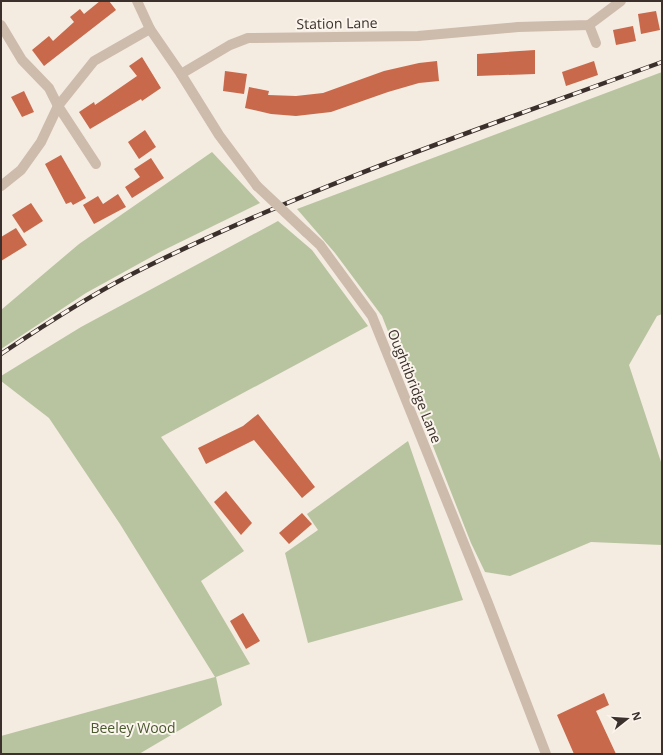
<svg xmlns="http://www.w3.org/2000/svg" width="663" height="755" viewBox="0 0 663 755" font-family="'Open Sans',sans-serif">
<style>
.green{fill:#b8c4a0}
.building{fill:#c8694b}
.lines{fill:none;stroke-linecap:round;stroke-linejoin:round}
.minor{stroke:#cdbbac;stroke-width:10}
.rail-casing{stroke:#3b302b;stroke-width:4.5}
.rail{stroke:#fbf5ee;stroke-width:3;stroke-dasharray:9;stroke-linecap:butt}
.minor-bridge{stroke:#cdbbac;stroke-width:10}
.labels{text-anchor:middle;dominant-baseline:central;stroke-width:4;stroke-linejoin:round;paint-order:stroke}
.street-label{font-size:14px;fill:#3b302b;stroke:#fbf5ee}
.park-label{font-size:14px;fill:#4a5a2e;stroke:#fbf5ee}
</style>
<rect width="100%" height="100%" fill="#f4ebe1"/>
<!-- green -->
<g class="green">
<polygon points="662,72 662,314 657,316 629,365 662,465 662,545 591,542 510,576 485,572 471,543 382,316 335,253 297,209"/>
<polygon points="212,152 260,203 162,251 86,293 1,349 1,310 79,244"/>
<polygon points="278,221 312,250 368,326 161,437 244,551 201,581 250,664 216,677 222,705 139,754 1,754 1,736 215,677 120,524 49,418 1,381 1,376 81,327"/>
<polygon points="408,441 463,600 308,643 285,553 318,530 307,514"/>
</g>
<!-- building -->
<g class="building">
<polygon points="100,1 109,1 116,10 44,66 32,50 49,36 53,41 74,22 70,17 80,9 84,14"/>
<polygon points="656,11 660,30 641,34 638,14"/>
<polygon points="633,26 636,41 616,45 613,30"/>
<polygon points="535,50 535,74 477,76 477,54"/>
<polygon points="142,57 161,88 142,101 141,99 90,129 79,112 94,102 95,105 137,76 129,66"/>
<polygon points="437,61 439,81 419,83 388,92 331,112 296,116 271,114 245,108 249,87 269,91 268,95 296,96 323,93 384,71 419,63"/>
<polygon points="594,61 598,75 566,86 562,72"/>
<polygon points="225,71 247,74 244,94 223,91"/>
<polygon points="24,91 34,112 22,117 11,97"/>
<polygon points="145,130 156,147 139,159 128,142"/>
<polygon points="61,155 86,198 73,205 71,202 66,204 45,164"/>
<polygon points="151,158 164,178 132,198 125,187 140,177 134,169"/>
<polygon points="118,194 126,207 94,224 83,205 98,196 103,204"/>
<polygon points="31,203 43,221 24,233 12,215"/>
<polygon points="16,228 27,245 1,261 1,237"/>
<polygon points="258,414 315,487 302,498 254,440 206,464 198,448 243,426"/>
<polygon points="226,491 252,523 241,535 214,502"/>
<polygon points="302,513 312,524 289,544 279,533"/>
<polygon points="243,613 260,641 246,649 230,621"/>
<polygon points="604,693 609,705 596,711 616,754 574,754 557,715"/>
</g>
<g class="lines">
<!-- minor -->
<g class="minor">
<polyline points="137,1 150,29 181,74 219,135 257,186"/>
<polyline points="1,25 22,60 49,88 58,106 96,164"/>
<polyline points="589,25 596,43"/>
<polyline points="181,74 230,45 248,38 418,36 518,27 589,25 621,1"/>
<polyline points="1,186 21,170 41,142 58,106 94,61 150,29"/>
<polyline points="306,232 320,245 372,316 488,603 546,754"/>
</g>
<defs>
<path id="rail" d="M1 354C47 323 95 292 144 268 311 185 488 126 662 62"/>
</defs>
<!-- rail casing -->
<use href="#rail" class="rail-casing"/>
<!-- rail -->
<use href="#rail" class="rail"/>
<!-- minor-bridge -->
<polyline class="minor-bridge" points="257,186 306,232"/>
</g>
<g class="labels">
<!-- street labels -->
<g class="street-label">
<text transform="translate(337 23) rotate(-1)">Station Lane</text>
<text transform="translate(415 386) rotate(68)">Oughtibridge Lane</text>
</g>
<!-- park labels -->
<g class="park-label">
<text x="133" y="727">Beeley Wood</text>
</g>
</g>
<!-- border -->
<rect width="663" height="755" fill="none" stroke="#3b302b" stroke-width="4"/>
<!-- north arrow -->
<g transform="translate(627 719) rotate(73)" stroke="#fbf5ee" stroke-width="3" paint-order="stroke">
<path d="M0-3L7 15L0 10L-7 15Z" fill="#3b302b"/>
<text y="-6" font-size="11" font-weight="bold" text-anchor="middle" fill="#3b302b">N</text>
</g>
</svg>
